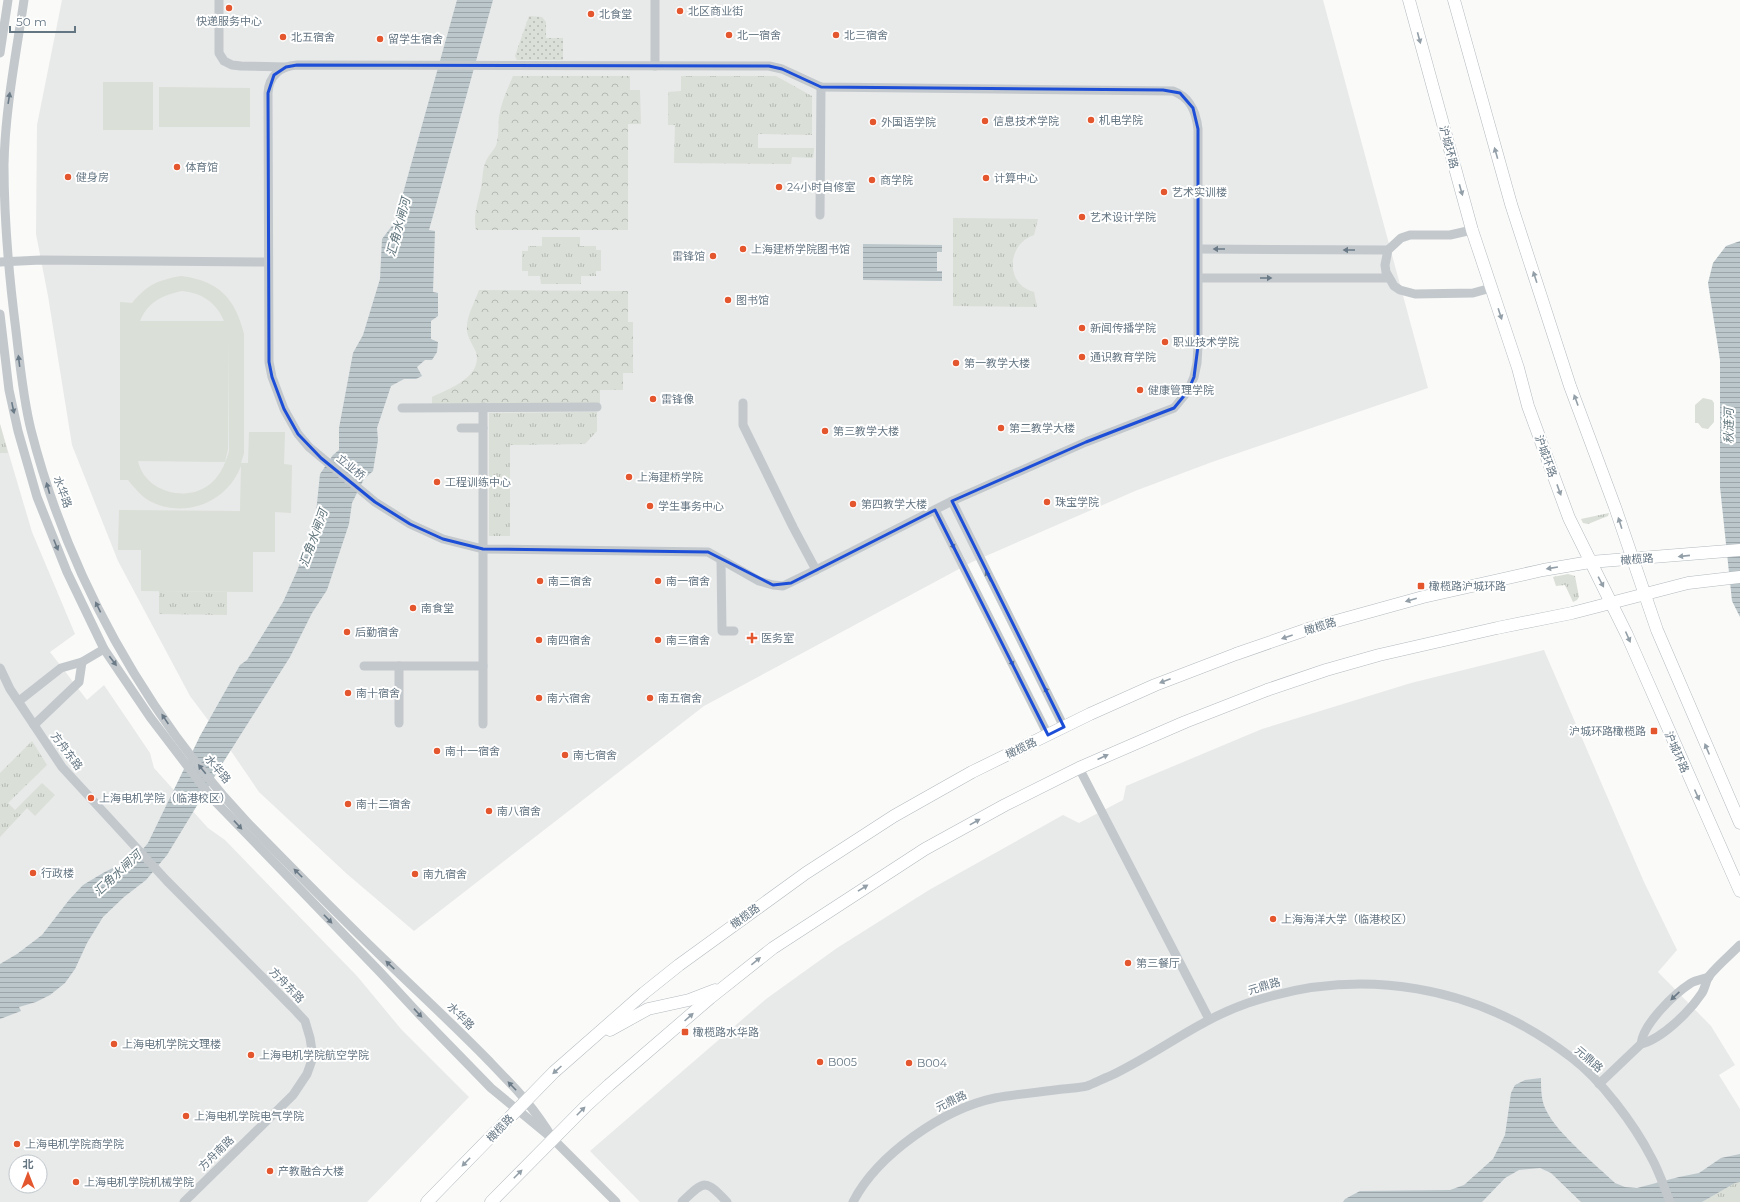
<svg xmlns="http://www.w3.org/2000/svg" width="1740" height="1202" viewBox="0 0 1740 1202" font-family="Montserrat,'Noto Sans SC',sans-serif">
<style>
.built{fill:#e8e9e9;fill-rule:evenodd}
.grass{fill:url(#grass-tufts)}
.forest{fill:url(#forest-crowns)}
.garden{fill:url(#garden-dots)}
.pitch{fill:#dadfd7;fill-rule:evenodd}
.water{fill:url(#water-rules)}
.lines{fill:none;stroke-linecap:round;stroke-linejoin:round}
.secondary-casing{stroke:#b3babf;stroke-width:13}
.street{stroke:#c3c8cc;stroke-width:9}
.secondary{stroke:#fff;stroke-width:12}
.oneway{fill:#939fa8}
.oneway2{fill:#6a7a87}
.marked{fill:none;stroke:#1d4ed8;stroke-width:3;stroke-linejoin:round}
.poi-dot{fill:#e4572e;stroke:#fff;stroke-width:1.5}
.labels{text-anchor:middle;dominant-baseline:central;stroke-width:4;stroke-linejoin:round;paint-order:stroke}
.poi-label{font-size:11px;fill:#657683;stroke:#fff;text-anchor:start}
.street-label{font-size:11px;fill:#657683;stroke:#fff}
.water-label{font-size:12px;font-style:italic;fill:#60757c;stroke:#fff}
</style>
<defs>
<pattern id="grass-tufts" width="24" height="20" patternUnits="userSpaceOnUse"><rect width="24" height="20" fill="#dadfd7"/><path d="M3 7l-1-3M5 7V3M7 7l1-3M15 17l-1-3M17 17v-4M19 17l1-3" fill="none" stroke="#b4b9b4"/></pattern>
<pattern id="forest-crowns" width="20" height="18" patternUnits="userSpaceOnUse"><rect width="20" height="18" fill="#dadfd7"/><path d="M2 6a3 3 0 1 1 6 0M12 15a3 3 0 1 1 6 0" fill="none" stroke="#b4b9b4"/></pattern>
<pattern id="garden-dots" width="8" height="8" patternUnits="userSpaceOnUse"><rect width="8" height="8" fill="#dadfd7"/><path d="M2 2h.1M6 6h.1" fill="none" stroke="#b4b9b4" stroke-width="1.8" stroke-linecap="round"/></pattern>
<pattern id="water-rules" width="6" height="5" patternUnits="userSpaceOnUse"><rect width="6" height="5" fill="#bbc7cb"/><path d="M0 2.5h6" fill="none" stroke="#9ca6aa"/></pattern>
</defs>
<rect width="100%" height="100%" fill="#fafaf8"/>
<!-- built -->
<g class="built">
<polygon points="62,0 1323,0 1428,388 1212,462 1135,491 972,562 704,706 414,931 347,874 259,792 229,748 190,696 118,561 72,445 48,296 36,234 37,125"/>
<path d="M0 424 32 532 75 634 50 652 87 700 104 685 150 753 154 768 208 828 225 840 357 976 401 1029 469 1097 367 1202H0ZM16 1162H40V1186H16Z"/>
<polygon points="1544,650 1644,882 1677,950 1658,972 1711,1026 1735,1065 1719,1075 1740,1109 1740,1202 640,1202 590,1151 766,999 837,948 929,890 1063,815 1079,823 1123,800 1126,786 1262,729 1411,683"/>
</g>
<!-- grass -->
<g class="grass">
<polygon points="681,76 776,76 812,96 812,135 758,134 758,148 814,148 813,158 792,157 791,164 674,163 675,125 668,125 668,92 681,91"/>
<path d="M953 218 1038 219 1034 235C1007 244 1004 284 1034 292L1037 307 953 306Z"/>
<polygon points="542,237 580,237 580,246 596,246 596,250 601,250 601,271 596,271 596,276 581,276 581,284 541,284 540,276 528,276 528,271 522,271 522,251 528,251 528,246 542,246"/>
<polygon points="597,412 597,431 585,444 510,445 510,536 489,536 489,413"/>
<polygon points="0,424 8,453 0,453"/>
<polygon points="1609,513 1608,516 1588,524 1583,523 1581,519"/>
<polygon points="1568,574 1575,576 1579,597 1577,600 1573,602 1565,585 1556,586 1553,577"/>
<polygon points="159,591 227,592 227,615 159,614"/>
<polygon points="32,741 47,765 8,803 15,810 42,783 55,795 35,816 27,808 0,837 0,773"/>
<polygon points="1740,1182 1740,1202 1702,1202 1735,1183"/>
</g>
<!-- forest -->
<g class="forest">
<path d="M513 76H630V90H640L641 124H628V230H476C473 215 478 202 481 188 483 179 482 169 486 161 489 154 496 149 497 142 499 134 498 126 499 117 501 103 507 90 513 76Z"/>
<path d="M479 290 628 291V322H633V373H623V390H600V404H432V397C449 389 483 377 476 352 473 345 467 337 467 329 466 317 475 302 479 290Z"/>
</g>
<!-- garden -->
<polygon class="garden" points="529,16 542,17 546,22 546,38 563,38 563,60 517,60 515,56"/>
<!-- pitch -->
<g class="pitch">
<rect x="103" y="82" width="50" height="48"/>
<polygon points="159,87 250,88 250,127 159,127"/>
<path d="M181 276C219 281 235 298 244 334V453L241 463H248L249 432H285L284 464 292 465 291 513 275 512V552H253V592L141 591V550H118L119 510 240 511 241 466C227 503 183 520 148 500 140 495 134 487 128 480H120V302L132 303C147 285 158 280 181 276ZM182 291C202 293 216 302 224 321H140C148 302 162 295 182 291ZM229 336V451C225 465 219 479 206 487 182 502 144 490 138 461L225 462 228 449Z"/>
<polygon points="1703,398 1712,400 1714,403 1714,422 1708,429 1702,428 1698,423 1695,423 1695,405"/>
</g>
<!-- water -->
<g class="water">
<polygon points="457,0 493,0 429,230 435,231 433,292 438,293 438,316 431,321 431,339 438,342 437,352 432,360 425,360 417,367 422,376 416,379 404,379 391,386 377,428 378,440 373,471 364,479 352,503 349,524 327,590 312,613 290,657 224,761 167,855 146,880 124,897 103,917 87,943 75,969 65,983 50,995 36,1002 19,1007 21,1011 0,1019 0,964 17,954 42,935 69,900 83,885 103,873 138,855 148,843 200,736 240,665 247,660 283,602 297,571 315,523 320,474 333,455 339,450 339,428 353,353 363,335 380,279 382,239 395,222"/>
<polygon points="1740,241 1740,617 1732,601 1720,487 1720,360 1708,283 1713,263 1726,246"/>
<polygon points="863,244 942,245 942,252 937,252 937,271 942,271 942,281 863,280"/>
<path d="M1541 1078C1541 1089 1541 1102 1547 1112 1559 1135 1595 1164 1615 1183L1625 1187 1637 1188 1679 1177 1699 1173 1721 1158 1740 1154V1182L1735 1183 1702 1202H1581L1551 1173 1540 1168 1519 1170 1505 1178 1482 1202H1343L1345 1199 1360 1191 1450 1190 1464 1185 1493 1159 1505 1135 1511 1093 1515 1085 1525 1080Z"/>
</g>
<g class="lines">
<defs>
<g id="secondary">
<polyline points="1409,0 1472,230 1518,368 1528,406 1569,518 1627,635 1740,891"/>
<polyline points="1454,0 1511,204 1570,386 1615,507 1657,630 1740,823"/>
<polyline points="610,1030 648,1009 689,1000 715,990"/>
<polyline points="427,1202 554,1072 644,993 679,965 806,873 894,816 972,772 1090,714 1155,685 1236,654 1311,628 1423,597 1543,570 1590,562 1740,550"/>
<polyline points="491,1202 587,1105 609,1085 710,998 773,948 925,849 1005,805 1079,768 1185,722 1267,690 1326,670 1379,655 1497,628 1572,613 1688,583 1740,577"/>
</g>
</defs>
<!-- secondary casing -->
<use href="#secondary" class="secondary-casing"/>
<!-- street -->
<g class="street">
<path d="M24 0C16 55 5 110 4 165 4 221 9 276 16 331 20 365 23 398 31 430 68 575 145 714 248 823 293 869 338 915 385 960 420 994 456 1027 490 1062 502 1075 515 1087 526 1101 536 1113 545 1126 553 1139"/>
<polyline points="219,0 219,53 224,61 232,65 241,66 286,67"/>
<polyline points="655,0 655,66"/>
<polyline points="0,53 8,0"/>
<path d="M297 65 769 66 782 69 821 87 1173 91C1190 97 1196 111 1198 129V346L1197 363 1194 377 1188 391 1174 408 1086 442 952 501 816 570 783 586 773 585 759 581 708 552 483 549 443 539 410 524 375 502 309 447 298 434 284 409 272 377 269 362 268 93C269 76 280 66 297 65Z"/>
<polyline points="820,215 821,87"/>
<polyline points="1472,230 1450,235 1410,235 1401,238 1388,250 1385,265 1386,272 1394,286 1400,290 1415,294 1473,293 1491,288"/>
<polyline points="1199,249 1388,250"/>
<polyline points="0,262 41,260 268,262"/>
<polyline points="1199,278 1388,278"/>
<polyline points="0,314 9,390 18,431 37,497 67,572 104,649 150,717 211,797 379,971 418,1013 491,1088 553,1139 616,1202"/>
<polyline points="743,403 743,425 793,527 816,570"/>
<polyline points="483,407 483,724"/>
<polyline points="402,408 597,407"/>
<polyline points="461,428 483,428"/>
<polyline points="952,501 1064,727"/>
<polyline points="935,510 1048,735"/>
<polyline points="721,560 722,631 734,631"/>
<polyline points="364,666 483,666"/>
<polyline points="0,668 10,689 62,767 167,881 292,1007 305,1021 310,1038 313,1057 307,1074 293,1095 184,1202"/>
<polyline points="19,701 61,668 82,662 104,649"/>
<polyline points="399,723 399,666"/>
<polyline points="34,725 79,682 82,662"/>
<polyline points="1079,768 1209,1019"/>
<path d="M1641 1044C1643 1024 1674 994 1691 983 1696 980 1703 979 1709 977"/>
<path d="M1599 1084 1641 1044C1662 1039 1690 1011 1702 993 1705 988 1706 981 1709 976 1718 965 1730 955 1740 945"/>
<path d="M682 1202C705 1180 705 1179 727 1202"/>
<path d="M853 1202C877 1155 943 1109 995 1098 1017 1094 1041 1092 1063 1089 1071 1088 1080 1088 1087 1086 1095 1083 1102 1079 1110 1076 1157 1054 1198 1020 1248 1003 1361 965 1478 985 1572 1058 1601 1080 1634 1124 1651 1157 1659 1171 1664 1187 1670 1202"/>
</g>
<!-- secondary -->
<use href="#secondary" class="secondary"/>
</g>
<!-- one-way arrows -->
<defs><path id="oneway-solid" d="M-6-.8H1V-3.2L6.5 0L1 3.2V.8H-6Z"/></defs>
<g class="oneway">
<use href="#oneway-solid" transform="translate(1419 38) rotate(75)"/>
<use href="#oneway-solid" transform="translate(1496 153) rotate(-106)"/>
<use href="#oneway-solid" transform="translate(1461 190) rotate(74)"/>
<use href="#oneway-solid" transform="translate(1535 277) rotate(-108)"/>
<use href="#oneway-solid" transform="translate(1500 314) rotate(72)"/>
<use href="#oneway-solid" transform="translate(1576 400) rotate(-110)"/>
<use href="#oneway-solid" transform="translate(1559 490) rotate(70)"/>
<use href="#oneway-solid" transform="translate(1620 523) rotate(-108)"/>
<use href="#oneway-solid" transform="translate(1684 556) rotate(174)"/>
<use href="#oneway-solid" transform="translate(1552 568) rotate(171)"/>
<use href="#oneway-solid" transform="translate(1601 582) rotate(62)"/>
<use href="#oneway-solid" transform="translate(1411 600) rotate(164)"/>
<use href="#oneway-solid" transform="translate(1287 637) rotate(161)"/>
<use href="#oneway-solid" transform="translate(1628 637) rotate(66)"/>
<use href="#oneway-solid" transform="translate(1165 681) rotate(159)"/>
<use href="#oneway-solid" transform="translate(1707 749) rotate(-113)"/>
<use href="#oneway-solid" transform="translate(1103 757) rotate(-24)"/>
<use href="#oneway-solid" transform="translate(1697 795) rotate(66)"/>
<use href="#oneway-solid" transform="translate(975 822) rotate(-29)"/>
<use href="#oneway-solid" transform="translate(863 888) rotate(-32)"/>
<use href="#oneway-solid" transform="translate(756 961) rotate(-39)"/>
<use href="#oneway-solid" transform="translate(689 1017) rotate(-42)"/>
<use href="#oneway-solid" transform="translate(557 1070) rotate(138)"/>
<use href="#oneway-solid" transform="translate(581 1111) rotate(-45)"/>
<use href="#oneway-solid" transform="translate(466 1162) rotate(134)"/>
<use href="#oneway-solid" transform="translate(518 1174) rotate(-45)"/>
</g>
<g class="oneway2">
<use href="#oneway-solid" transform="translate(9 98) rotate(-81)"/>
<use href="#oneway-solid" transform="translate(1219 249) rotate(-180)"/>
<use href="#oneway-solid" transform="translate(1349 250) rotate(-180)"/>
<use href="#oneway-solid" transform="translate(1266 278)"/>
<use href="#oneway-solid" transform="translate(19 361) rotate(-97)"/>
<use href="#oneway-solid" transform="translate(13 408) rotate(78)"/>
<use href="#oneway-solid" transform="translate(48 488) rotate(-106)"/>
<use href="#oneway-solid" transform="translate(952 544) rotate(63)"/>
<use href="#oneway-solid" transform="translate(56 545) rotate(68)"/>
<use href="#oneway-solid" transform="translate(988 576) rotate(-117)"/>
<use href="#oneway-solid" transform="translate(98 607) rotate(-116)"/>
<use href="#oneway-solid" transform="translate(113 661) rotate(53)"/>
<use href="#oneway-solid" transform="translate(1011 661) rotate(63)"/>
<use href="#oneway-solid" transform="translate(1047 692) rotate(-117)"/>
<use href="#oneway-solid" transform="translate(165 719) rotate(-124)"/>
<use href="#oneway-solid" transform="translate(202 769) rotate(-129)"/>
<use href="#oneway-solid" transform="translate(238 825) rotate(47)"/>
<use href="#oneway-solid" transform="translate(298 873) rotate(-135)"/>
<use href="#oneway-solid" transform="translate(328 919) rotate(46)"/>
<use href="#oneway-solid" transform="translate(390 965) rotate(-137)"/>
<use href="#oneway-solid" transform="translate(1675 996) rotate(137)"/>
<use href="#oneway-solid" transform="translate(418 1013) rotate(47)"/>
<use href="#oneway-solid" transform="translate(512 1086) rotate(-134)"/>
</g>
<!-- marked area -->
<path class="marked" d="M297 65 769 66 782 69 821 87 1163 90 1180 93 1193 108 1198 129V346L1194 377 1188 391 1174 408 1086 442 952 501 1064 727 1048 735 935 510 791 583 773 585 708 552 483 549 443 539 410 524 375 502 321 458 298 434 284 409 272 377 269 362 268 93 274 75 286 67Z"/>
<!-- markers -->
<g class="poi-dot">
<circle cx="229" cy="8" r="4"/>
<circle cx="680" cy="11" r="4"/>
<circle cx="591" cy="14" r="4"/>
<circle cx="729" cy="35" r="4"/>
<circle cx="836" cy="35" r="4"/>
<circle cx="283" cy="37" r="4"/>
<circle cx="380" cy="39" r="4"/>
<circle cx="1091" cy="120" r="4"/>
<circle cx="985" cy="121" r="4"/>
<circle cx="873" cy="122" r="4"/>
<circle cx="177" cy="167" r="4"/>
<circle cx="68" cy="177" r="4"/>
<circle cx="986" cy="178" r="4"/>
<circle cx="872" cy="180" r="4"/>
<circle cx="779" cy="187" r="4"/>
<circle cx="1164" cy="192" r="4"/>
<circle cx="1082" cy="217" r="4"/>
<circle cx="743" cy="249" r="4"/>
<circle cx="713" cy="256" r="4"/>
<circle cx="728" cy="300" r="4"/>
<circle cx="1082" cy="328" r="4"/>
<circle cx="1165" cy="342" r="4"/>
<circle cx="1082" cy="357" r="4"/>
<circle cx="956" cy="363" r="4"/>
<circle cx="1140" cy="390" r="4"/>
<circle cx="653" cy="399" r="4"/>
<circle cx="1001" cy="428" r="4"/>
<circle cx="825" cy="431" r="4"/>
<circle cx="629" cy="477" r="4"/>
<circle cx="437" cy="482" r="4"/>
<circle cx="1047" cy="502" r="4"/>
<circle cx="853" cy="504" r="4"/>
<circle cx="650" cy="506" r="4"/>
<circle cx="540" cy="581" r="4"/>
<circle cx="658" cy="581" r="4"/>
<rect x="1417" y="582" width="8" height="8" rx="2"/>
<circle cx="413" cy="608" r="4"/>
<circle cx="347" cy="632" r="4"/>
<path d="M750 632h4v4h4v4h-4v4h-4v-4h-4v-4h4z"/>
<circle cx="539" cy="640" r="4"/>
<circle cx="658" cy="640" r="4"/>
<circle cx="348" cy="693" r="4"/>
<circle cx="539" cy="698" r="4"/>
<circle cx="650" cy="698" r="4"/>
<rect x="1650" y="727" width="8" height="8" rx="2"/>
<circle cx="437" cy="751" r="4"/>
<circle cx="565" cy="755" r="4"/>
<circle cx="91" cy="798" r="4"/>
<circle cx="348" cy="804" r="4"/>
<circle cx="489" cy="811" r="4"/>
<circle cx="33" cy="873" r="4"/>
<circle cx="415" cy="874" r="4"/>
<circle cx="1273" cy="919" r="4"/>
<circle cx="1128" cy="963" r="4"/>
<rect x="681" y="1028" width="8" height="8" rx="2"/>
<circle cx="114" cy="1044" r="4"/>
<circle cx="251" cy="1055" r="4"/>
<circle cx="820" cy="1062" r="4"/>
<circle cx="909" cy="1063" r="4"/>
<circle cx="186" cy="1116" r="4"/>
<circle cx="17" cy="1144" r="4"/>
<circle cx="270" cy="1171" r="4"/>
<circle cx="76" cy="1182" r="4"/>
</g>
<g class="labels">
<!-- poi labels -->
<g class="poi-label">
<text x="688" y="11">北区商业街</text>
<text x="599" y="14">北食堂</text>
<text x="229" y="21" text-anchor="middle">快递服务中心</text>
<text x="737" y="35">北一宿舍</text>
<text x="844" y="35">北三宿舍</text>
<text x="291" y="37">北五宿舍</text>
<text x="388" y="39">留学生宿舍</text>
<text x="1099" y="120">机电学院</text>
<text x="993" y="121">信息技术学院</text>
<text x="881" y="122">外国语学院</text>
<text x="185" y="167">体育馆</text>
<text x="76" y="177">健身房</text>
<text x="994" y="178">计算中心</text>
<text x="880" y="180">商学院</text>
<text x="787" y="187">24小时自修室</text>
<text x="1172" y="192">艺术实训楼</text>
<text x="1090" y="217">艺术设计学院</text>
<text x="751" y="249">上海建桥学院图书馆</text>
<text x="705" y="256" text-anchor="end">雷锋馆</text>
<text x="736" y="300">图书馆</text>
<text x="1090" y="328">新闻传播学院</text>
<text x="1173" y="342">职业技术学院</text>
<text x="1090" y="357">通识教育学院</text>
<text x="964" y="363">第一教学大楼</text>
<text x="1148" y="390">健康管理学院</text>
<text x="661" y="399">雷锋像</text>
<text x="1009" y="428">第二教学大楼</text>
<text x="833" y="431">第三教学大楼</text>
<text x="637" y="477">上海建桥学院</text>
<text x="445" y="482">工程训练中心</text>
<text x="1055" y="502">珠宝学院</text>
<text x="861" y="504">第四教学大楼</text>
<text x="658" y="506">学生事务中心</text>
<text x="548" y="581">南二宿舍</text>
<text x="666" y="581">南一宿舍</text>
<text x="1429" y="586">橄榄路沪城环路</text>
<text x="421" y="608">南食堂</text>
<text x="355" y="632">后勤宿舍</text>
<text x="761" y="638">医务室</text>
<text x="547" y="640">南四宿舍</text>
<text x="666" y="640">南三宿舍</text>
<text x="356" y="693">南十宿舍</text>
<text x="547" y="698">南六宿舍</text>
<text x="658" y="698">南五宿舍</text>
<text x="1646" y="731" text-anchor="end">沪城环路橄榄路</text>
<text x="445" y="751">南十一宿舍</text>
<text x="573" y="755">南七宿舍</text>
<text x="99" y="798">上海电机学院（临港校区）</text>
<text x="356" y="804">南十二宿舍</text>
<text x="497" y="811">南八宿舍</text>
<text x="41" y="873">行政楼</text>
<text x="423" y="874">南九宿舍</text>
<text x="1281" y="919">上海海洋大学（临港校区）</text>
<text x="1136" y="963">第三餐厅</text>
<text x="693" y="1032">橄榄路水华路</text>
<text x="122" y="1044">上海电机学院文理楼</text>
<text x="259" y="1055">上海电机学院航空学院</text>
<text x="828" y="1062">B005</text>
<text x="917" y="1063">B004</text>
<text x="194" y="1116">上海电机学院电气学院</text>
<text x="25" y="1144">上海电机学院商学院</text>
<text x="278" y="1171">产教融合大楼</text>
<text x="84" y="1182">上海电机学院机械学院</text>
</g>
<!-- street labels -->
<g class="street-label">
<text transform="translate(1449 147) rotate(75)">沪城环路</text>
<text transform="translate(1546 456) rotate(70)">沪城环路</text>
<text transform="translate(351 467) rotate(39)">立业桥</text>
<text transform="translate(63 492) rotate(70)">水华路</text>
<text transform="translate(1637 559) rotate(-4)">橄榄路</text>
<text transform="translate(1320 626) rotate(-17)">橄榄路</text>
<text transform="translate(1021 748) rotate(-26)">橄榄路</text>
<text transform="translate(67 751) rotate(53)">方舟东路</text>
<text transform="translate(1677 752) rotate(66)">沪城环路</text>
<text transform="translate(218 769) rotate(50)">水华路</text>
<text transform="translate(745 916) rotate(-36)">橄榄路</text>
<text transform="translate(287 985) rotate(46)">方舟东路</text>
<text transform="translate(1264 986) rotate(-16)">元鼎路</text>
<text transform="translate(461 1016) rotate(45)">水华路</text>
<text transform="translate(1589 1059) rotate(41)">元鼎路</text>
<text transform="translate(951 1101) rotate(-26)">元鼎路</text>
<text transform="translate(500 1128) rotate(-46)">橄榄路</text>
<text transform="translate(216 1153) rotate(-44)">方舟南路</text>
</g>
<!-- water labels -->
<g class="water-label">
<text transform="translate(398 227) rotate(-75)">汇角水闸河</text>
<text transform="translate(1728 426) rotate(-90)">秋涟河</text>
<text transform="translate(313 538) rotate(-70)">汇角水闸河</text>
<text transform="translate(117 873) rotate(-43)">汇角水闸河</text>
</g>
</g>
<!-- north arrow -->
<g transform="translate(28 1174)"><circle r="19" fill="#ffffff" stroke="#c1c8cd"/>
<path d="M0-3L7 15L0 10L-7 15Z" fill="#e4572e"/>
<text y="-6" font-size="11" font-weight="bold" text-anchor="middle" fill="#657683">北</text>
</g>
<!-- scale -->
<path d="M10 26v6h65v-6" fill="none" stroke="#657683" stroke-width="2"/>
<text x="16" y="26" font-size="12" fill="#657683" stroke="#ffffff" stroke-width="3" paint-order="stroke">50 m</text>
</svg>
